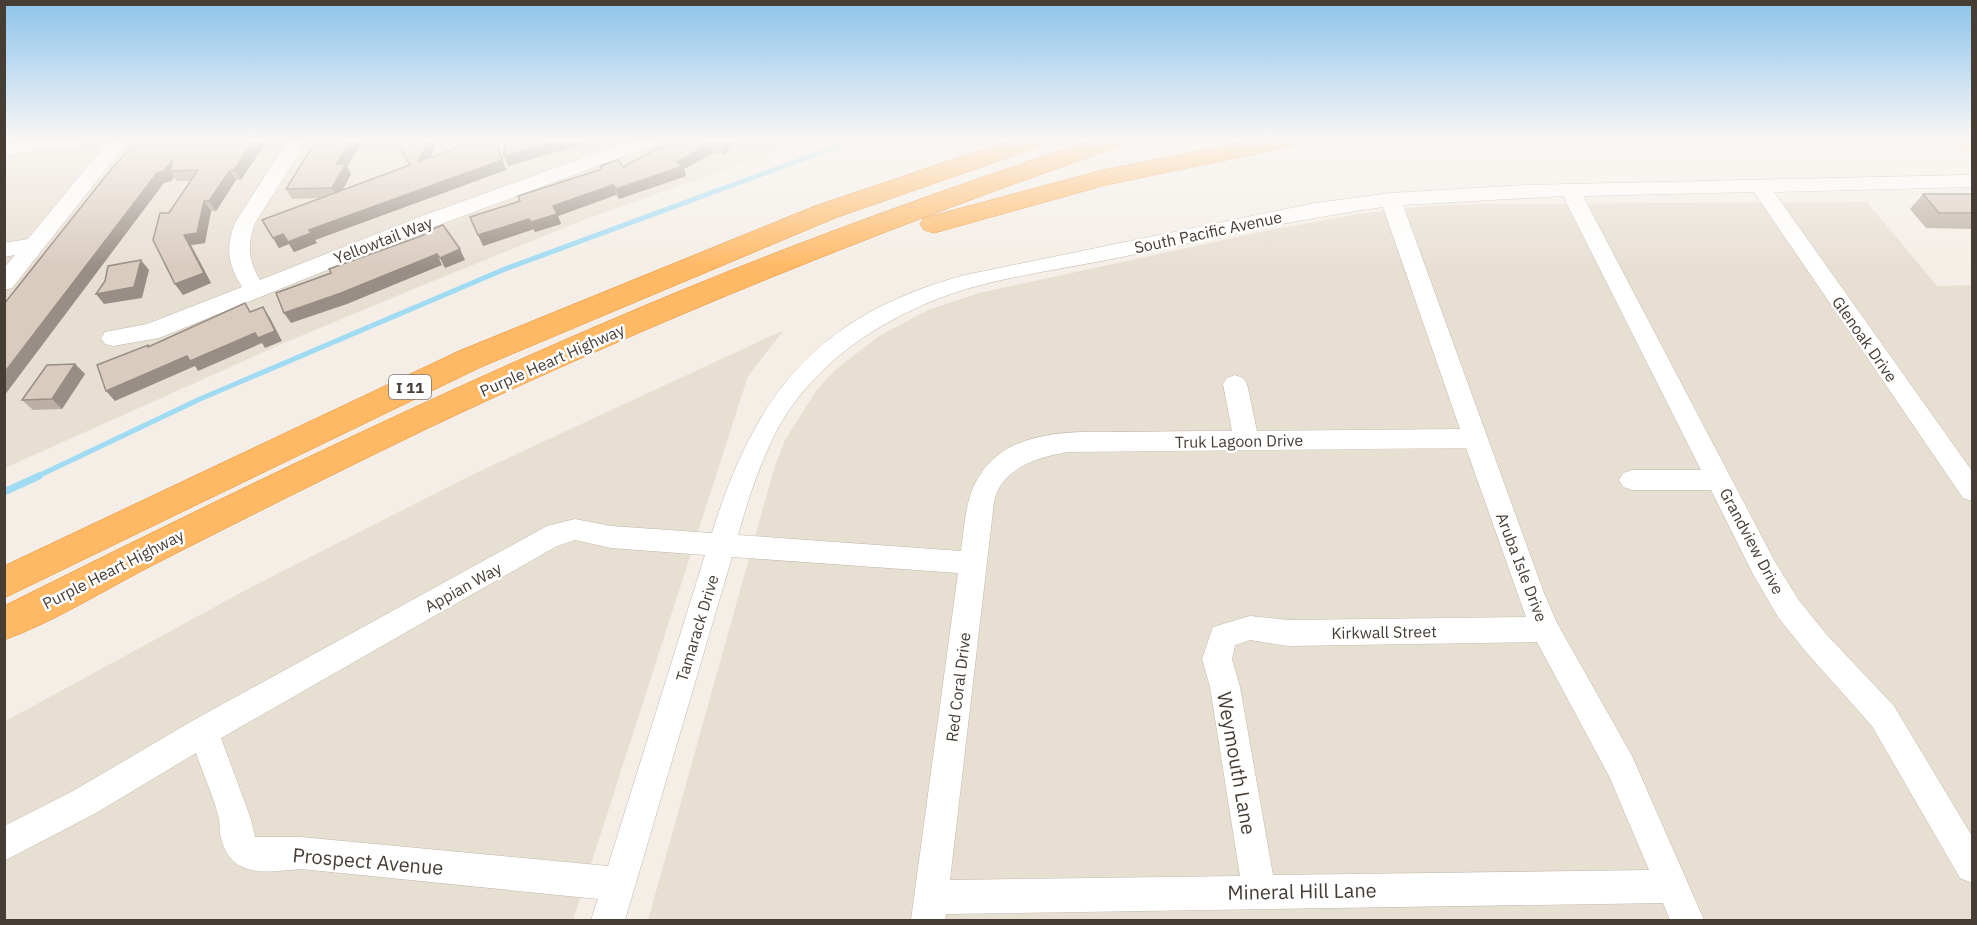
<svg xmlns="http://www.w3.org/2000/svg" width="1977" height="925" viewBox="0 0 1977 925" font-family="'IBM Plex Sans',sans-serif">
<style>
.residential{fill:#e8dfd3}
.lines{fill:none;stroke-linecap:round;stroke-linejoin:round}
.stream-far1{stroke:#9fdbf3;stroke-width:5}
.stream{stroke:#9fdbf3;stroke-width:7}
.minor-casing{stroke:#c2b7ab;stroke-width:1}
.major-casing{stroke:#e8ae5f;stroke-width:1}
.highway-casing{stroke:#e38b30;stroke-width:1}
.minor{fill:#fff;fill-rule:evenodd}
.major{fill:#ffd393;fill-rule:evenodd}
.highway{fill:#ffb965;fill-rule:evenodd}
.wall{fill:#bbafa3}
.shaded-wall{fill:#988e85}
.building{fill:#d9cbbe;stroke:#988e85;stroke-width:1.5}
.labels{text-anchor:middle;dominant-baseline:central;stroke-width:5;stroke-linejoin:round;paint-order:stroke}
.shield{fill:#fff;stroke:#7e7772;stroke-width:1.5}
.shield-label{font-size:15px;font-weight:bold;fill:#463d35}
.street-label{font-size:16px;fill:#463d35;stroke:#fff}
.near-street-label{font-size:20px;fill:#463d35;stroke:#fff}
</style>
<rect width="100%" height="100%" fill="#f4eee6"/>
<!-- residential -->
<g class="residential">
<polygon points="4,139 809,139 581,221 416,288 284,343 5,468"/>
<polygon points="1867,202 1937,286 1972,285 1972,920 648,920 774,469 785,440 816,391 834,371 879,336 928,310 979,293 1265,231 1358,214 1426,206 1484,204"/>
<polygon points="784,330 748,376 573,920 5,920 4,722 257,584 478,472"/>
</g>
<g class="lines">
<!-- stream-far1 -->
<polyline class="stream-far1" points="36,477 200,399 505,269 857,139"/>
<!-- stream -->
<polyline class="stream" points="4,492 39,476"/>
<defs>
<g id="minor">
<polygon points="37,139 90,139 87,143 80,145 4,155 4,143"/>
<polygon points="110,139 130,139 12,288 4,290 4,268 15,255 4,257 4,243 28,239"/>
<path d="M288 139H308L255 223C247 245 248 260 260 280L422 216 635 139H662L659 143 436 226 159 338 113 346 105 344 101 338 105 332 147 324 242 287C228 264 225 248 235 223Z"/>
<path d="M1972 175V187L1774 192 1972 471V501L1963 498 1754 192 1583 196 1774 560 1798 599 1826 634 1894 706 1972 836V883L1960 878 1872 726 1806 652 1778 617 1754 576 1711 490H1632L1623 487 1619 480 1623 473 1632 470H1701L1563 196 1403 205 1544 593 1557 623 1632 756 1704 920H1670L1663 903 946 914 945 920H911L958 573 732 557 625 920H591L598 899 301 869C267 872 231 879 221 838 219 832 220 825 219 819 214 797 203 774 196 753L96 813 4 861V826L73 791 192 721 547 526 575 519 611 526 712 533C756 392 818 315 965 275L1315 203 1391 193 1526 185ZM1383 207 1460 429 1257 431 1247 384 1243 378 1235 375 1227 378 1223 384 1232 431C1200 431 1168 431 1136 432 1086 432 1015 425 982 472 965 495 965 524 961 551L738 535C749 496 762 456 782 421 822 355 894 311 966 289 1015 275 1067 268 1117 258 1205 239 1294 220 1383 207ZM1466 448 1526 617 1288 620 1250 616 1213 627 1202 659 1210 687 1240 876 950 880 994 502C1001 468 1038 457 1068 452ZM575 540 611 548 705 555 608 866 301 837H255L251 819 221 738 557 546ZM1250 640 1288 646 1537 642 1609 776 1649 870 1273 875 1240 687 1232 659 1235 645Z"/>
</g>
<polygon id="major" points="1952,139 1972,139 1972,153 1963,151"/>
<g id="highway">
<polygon points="1014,139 1051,139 1047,144 835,218 481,367 4,598 4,566 459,351 815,206"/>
<path d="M1094 139H1131L1127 144C886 227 654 321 424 430 333 474 243 519 153 565 106 589 54 622 4 640V606C227 495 450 386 680 291 816 235 954 186 1094 139Z"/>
<polygon points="1258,139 1307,139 1303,144 1106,185 934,233 924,230 920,224 924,218 1103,170"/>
</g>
</defs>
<!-- minor casing -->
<use href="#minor" class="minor-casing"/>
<!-- major casing -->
<use href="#major" class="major-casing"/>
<!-- highway casing -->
<use href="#highway" class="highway-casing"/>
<!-- minor -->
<use href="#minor" class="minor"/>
<!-- major -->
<use href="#major" class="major"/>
<!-- highway -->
<use href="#highway" class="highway"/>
</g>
<!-- wall -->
<g class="wall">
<polygon points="268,139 241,180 236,180 216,211 211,211 205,243 191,245 211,283 183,295 175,284 169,213 191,181 177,181 174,177 171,181 164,183 109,172"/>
<polygon points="395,139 439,139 430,158 506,170 315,240 317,243 294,252 289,244 279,248 273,238 319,198 292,199 286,189 347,166 351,174 343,190 409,165"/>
<polygon points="683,139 738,139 724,155 713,153 684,169 686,176 619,199 616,195 558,216 561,224 535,232 534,229 483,246 601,169 600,166 623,167 675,148"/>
<polygon points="1923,194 1972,194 1972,229 1926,228 1910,209"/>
<polygon points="75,364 85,374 62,409 33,410 22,400"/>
</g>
<!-- shaded-wall -->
<g class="shaded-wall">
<polygon points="255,139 268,139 241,180 234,170"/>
<polygon points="353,139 365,139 347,166 351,174 338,198 332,188 336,164"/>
<polygon points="429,139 439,139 423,172 418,162"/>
<polygon points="496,139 506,170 315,240 317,243 294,252 289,244 279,248 273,238 283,234 309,230"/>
<polygon points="564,139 602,139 508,166 504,156"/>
<polygon points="727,139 738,139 724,155 722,145"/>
<polygon points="711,143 713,153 684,169 686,176 619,199 616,189 677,162"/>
<polygon points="173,159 170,171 174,177 171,181 164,183 4,396 4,373 157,173"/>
<polygon points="230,170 236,180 216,211 209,201"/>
<polygon points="613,185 616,195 558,216 561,224 535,232 531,222 553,206"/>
<polygon points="204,201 211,211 205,243 191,245 211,283 183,295 175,284 184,235"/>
<polygon points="529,219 534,229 483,246 478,235"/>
<polygon points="460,249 465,260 445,268 440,258"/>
<polygon points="437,254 442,265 347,304 291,323 284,313"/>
<polygon points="141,260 149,270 142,298 104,304 96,294"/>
<polygon points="263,307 270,318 282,341 265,348 262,343 198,371 195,366 115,401 106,391"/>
<polygon points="75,364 85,374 62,409 52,399"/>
</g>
<!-- building -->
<g class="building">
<polygon points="138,139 255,139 234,170 230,170 209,201 204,201 197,233 184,235 204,273 175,284 153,240 160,213 169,213 198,170 170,171 173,159 164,171 157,173 4,373 4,304 109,172"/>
<polygon points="317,139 353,139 336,164 346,164 332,188 286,189"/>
<polygon points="395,139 429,139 418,162 465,145 463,139 495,139 502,160 309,230 311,233 288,242 283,234 273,238 262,220 410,165"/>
<polygon points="505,139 564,139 504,156"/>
<polygon points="683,139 727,139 722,145 711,143 677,162 683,166 616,189 613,185 553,206 557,214 531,222 529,219 478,235 470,217 520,201 518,196 602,169 600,166 618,160 623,167 668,143 675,148"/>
<polygon points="1923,194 1972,194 1972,213 1939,213"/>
<polygon points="443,225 460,249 440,258 437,254 341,293 284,313 276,293 331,273 329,269 424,235 422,233"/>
<polygon points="141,260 134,287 96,294 105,281 108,266"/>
<polygon points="245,303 250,312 263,307 275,331 258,338 255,333 190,361 187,356 106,391 97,365 148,345 148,347"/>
<polygon points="75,364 52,399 22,400 47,365"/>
</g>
<!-- sky -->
<linearGradient id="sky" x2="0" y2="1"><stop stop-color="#8bc4ec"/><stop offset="0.52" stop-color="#faf7f4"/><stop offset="1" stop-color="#faf7f4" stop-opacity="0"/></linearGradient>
<rect width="1977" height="268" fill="url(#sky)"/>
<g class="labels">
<!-- shield labels -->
<rect class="shield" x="389" y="375" width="42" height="24" rx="4.5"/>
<g class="shield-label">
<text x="410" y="387">I 11</text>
</g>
<!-- street labels -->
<g class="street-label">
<text transform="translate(1208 232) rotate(-12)">South Pacific Avenue</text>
<text transform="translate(383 240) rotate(-21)">Yellowtail Way</text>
<text transform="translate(1865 339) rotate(55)">Glenoak Drive</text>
<text transform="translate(552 360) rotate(-24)">Purple Heart Highway</text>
<text transform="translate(1239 441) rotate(-1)">Truk Lagoon Drive</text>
<text transform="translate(1752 541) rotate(62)">Grandview Drive</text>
<text transform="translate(1522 567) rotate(69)">Aruba Isle Drive</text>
<text transform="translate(113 569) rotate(-27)">Purple Heart Highway</text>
<text transform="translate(463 587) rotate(-29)">Appian Way</text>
<text transform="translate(697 628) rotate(-73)">Tamarack Drive</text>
<text transform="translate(1384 632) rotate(-1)">Kirkwall Street</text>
<text transform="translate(958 687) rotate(-83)">Red Coral Drive</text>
</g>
<!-- near-street labels -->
<g class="near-street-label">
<text transform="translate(1237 763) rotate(80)">Weymouth Lane</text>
<text transform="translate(368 861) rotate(5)">Prospect Avenue</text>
<text transform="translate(1302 891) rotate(-1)">Mineral Hill Lane</text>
</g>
</g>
<!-- border -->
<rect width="1977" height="925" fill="none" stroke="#463d35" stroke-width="12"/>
</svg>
